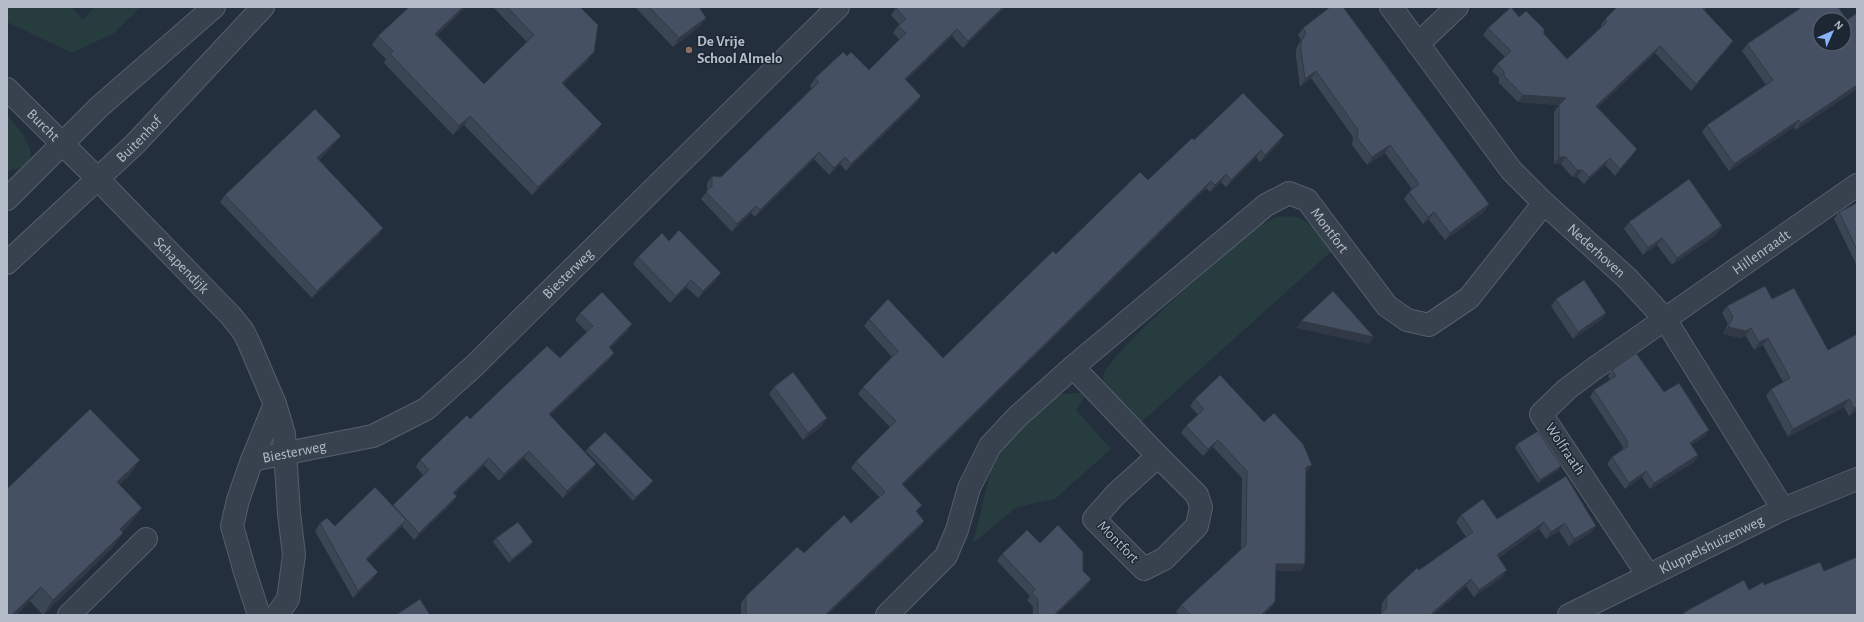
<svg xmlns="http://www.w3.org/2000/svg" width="1864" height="622" viewBox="0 0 1864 622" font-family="'Alegreya Sans',sans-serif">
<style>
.green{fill:#263c3f}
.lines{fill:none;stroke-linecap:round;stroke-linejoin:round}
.pedestrian-casing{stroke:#565f6c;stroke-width:24}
.minor-casing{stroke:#565f6c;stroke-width:24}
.tertiary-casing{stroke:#565f6c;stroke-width:24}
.pedestrian{stroke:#38414e;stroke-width:22}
.minor{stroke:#38414e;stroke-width:22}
.tertiary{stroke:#38414e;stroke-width:22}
.wall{fill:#3b4654}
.shaded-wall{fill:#303945}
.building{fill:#455162;stroke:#303945;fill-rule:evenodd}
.education-dot{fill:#8d6e63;stroke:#1d2633;stroke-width:1.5}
.labels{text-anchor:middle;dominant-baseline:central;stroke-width:3;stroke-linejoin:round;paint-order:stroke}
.poi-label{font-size:15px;font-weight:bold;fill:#b4bcc9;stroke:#1d2633;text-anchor:start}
.street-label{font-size:15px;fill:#b4bcc9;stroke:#1d2633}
</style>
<rect width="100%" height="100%" fill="#242f3e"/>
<!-- green -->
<g class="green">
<polygon points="7,7 71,7 83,19 95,7 141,7 114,33 72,53 7,22"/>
<path d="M7 115C23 132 51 169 7 170Z"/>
<path d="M1291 216C1310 219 1320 236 1333 250L1136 427C1127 416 1101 391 1103 377 1107 353 1232 249 1257 227L1277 217Z"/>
<polygon points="1087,392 1076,410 1111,449 1055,499 1017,507 973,543 995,454 1054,395"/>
</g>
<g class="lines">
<defs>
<polyline id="pedestrian" points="69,615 146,539"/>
<g id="minor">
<path id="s1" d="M1391 7 1511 170 1544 203 1627 278 1665 319 1783 509"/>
<polyline points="1418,44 1457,7"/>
<path id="s2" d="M7 89 97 178 231 316 243 331 249 343 275 404 284 434 289 513 294 555 288 599 277 615"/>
<polyline points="1073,367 1158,456"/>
<polygon points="1158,456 1197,495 1201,507 1197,526 1164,559 1144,569 1094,519 1116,494"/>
<path id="s3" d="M252 460 373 436 426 409 473 367 838 7"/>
<path id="s4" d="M1648 575 1541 414 1567 389 1595 368 1857 185"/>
<polyline points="259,615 245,572 232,526 238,500 252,460 275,404"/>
<path id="s5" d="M887 615 946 556 957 530 969 488 990 446 1017 417 1073 367 1266 205 1289 193 1307 200 1387 306 1407 320 1429 325 1469 298 1544 203"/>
<path id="s6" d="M1569 615 1783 509 1857 479"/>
</g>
<g id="tertiary">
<polyline points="7,199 99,107 214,7"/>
<path id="s7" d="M7 263 135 144 263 7"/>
</g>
</defs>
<!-- pedestrian casing -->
<use href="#pedestrian" class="pedestrian-casing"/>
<!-- minor casing -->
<use href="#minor" class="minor-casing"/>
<!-- tertiary casing -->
<use href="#tertiary" class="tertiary-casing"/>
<!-- pedestrian -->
<use href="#pedestrian" class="pedestrian"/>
<!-- minor -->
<use href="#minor" class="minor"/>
<!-- tertiary -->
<use href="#tertiary" class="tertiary"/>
</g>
<!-- wall -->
<g class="wall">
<polygon points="409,7 466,7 437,35 484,84 527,42 493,7 580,7 588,60 563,84 596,133 532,195 464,125 453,135 384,63 386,59 372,45 378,36"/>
<polygon points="635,7 699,7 706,18 700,26 673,47"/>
<polygon points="1005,7 963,48 952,36 906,80 921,96 916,103 846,171 840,164 829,175 814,159 755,217 751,213 732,232 701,199 707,191 707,183 712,176 721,177 812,88 810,86 815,78 847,56 869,70 899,39 893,33 899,24 891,15 896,8"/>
<polygon points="1617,7 1707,7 1704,10 1728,48 1691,91 1655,53 1597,108 1632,156 1615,176 1605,165 1584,184 1577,177 1572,177 1561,164 1554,164 1554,112 1559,105 1518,102 1499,83 1499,78 1492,71 1497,64 1505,57 1483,35 1488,28 1519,17 1544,34 1567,59 1601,27 1601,25 1606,18"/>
<polygon points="1303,28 1489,204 1484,212 1445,240 1429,220 1423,224 1404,199 1409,192 1412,189 1385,153 1367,165 1352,145 1353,137 1311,78 1300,87 1296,57 1296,49 1301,40 1298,35"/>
<polygon points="1747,44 1857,89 1796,130 1794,127 1729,171 1702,132 1707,125 1766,85 1742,51"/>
<polygon points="1194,140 1280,142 1260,162 1256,157 1226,187 1221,182 1210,192 1206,188 903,485 917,512 924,521 919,528 827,615 741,615 741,603 746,596 804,553 851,523 879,497 851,468 856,461 890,427 858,394 863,387 892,357 864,326 869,319 943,358 1056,254 1148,180"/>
<polygon points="335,143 319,160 383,228 378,235 312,298 220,202 225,195"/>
<polygon points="1857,203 1857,266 1834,219 1839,212"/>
<polygon points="1629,222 1722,226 1717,234 1672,265 1657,245 1643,255 1624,229"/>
<polygon points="669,241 716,280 698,298 686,287 670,303 633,264 638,257"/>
<polygon points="1556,299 1606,313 1601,320 1573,339 1551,306"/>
<polygon points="1772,299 1828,350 1857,334 1857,411 1849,416 1844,407 1788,437 1766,396 1771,389 1783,382 1763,345 1754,350 1746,336 1741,338 1723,334 1728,324 1722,313 1727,306"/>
<polygon points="580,313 632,324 627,331 610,348 614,353 609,360 550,415 591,471 563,498 524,458 499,481 484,465 454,494 457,496 452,503 414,540 402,526 367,560 373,579 353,598 315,531 320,523 335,526 393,505 423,475 416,467 420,460 470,419 560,358 587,332 575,320"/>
<polygon points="1612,370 1664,392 1705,436 1691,445 1698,455 1694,462 1650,489 1642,477 1625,489 1607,464 1612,457 1622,450 1622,449 1623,447 1590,397 1594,390 1610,380 1608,376"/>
<polygon points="774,387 822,426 803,440 769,394"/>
<polygon points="1195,399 1264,422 1312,465 1306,472 1301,571 1276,571 1270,609 1263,615 1179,615 1176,612 1181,605 1241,549 1242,478 1213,447 1203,456 1181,433 1186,426 1198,415 1190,406"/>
<polygon points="1517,444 1561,466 1558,470 1538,483 1515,448"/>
<polygon points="588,448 650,485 633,501 586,451"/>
<polygon points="130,475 119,485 131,523 122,532 123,533 112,548 43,615 30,601 7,489"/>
<polygon points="1566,476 1591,533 1569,546 1559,531 1546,539 1539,529 1498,558 1502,577 1474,597 1466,586 1433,615 1379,615 1381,614 1382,603 1387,596 1419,570 1466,537 1456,522 1461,515 1497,519"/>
<polygon points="496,538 533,542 530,546 509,563 493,542"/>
<polygon points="1040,543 1083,571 1091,579 1086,586 1056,615 1033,615 1033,607 1027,600 1030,596 997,561 1002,554"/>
</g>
<!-- shaded-wall -->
<g class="shaded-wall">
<polygon points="463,7 466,7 429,43 435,34"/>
<polygon points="1003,7 1005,7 963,48 968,41"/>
<polygon points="706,18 700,26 673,47 679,38"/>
<polygon points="957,29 952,36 900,86 905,79"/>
<polygon points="1733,41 1728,48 1691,91 1696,84"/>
<polygon points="1660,46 1655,53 1591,114 1596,106"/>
<polygon points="594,52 588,60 556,91 562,83"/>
<polygon points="1316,71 1311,78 1300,87 1305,79"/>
<polygon points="1857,85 1857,89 1796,130 1801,123"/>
<polygon points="1523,95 1566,98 1561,105 1518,102"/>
<polygon points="921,96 916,103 846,171 851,164"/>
<polygon points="470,116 464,125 453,135 459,126"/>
<polygon points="1799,120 1794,127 1729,171 1734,164"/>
<polygon points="602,124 596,133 532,195 538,187"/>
<polygon points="1284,135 1280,142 1260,162 1265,155"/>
<polygon points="341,136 335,143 312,166 317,158"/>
<polygon points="1390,145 1385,153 1367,165 1372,157"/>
<polygon points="1637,149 1632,156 1615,176 1620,169"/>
<polygon points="1261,150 1256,157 1226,187 1231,180"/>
<polygon points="819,152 814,159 755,217 760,210"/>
<polygon points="845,157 840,164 829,175 834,168"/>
<polygon points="1559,157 1566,157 1561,164 1554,164"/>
<polygon points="1610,158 1605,165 1584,184 1589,177"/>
<polygon points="1577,170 1582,170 1577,177 1572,177"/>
<polygon points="1226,174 1221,182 1210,192 1215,185"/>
<polygon points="1211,181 1206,188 897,491 902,484"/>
<polygon points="1489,204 1484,212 1445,240 1450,233"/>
<polygon points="756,206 751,213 732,232 737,224"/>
<polygon points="1434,212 1429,220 1423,224 1428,217"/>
<polygon points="1722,226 1717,234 1672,265 1677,258"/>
<polygon points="383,228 378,235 312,298 317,291"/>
<polygon points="1662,238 1657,245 1643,255 1648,248"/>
<polygon points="721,273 716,280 698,298 703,291"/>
<polygon points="691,280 686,287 670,303 676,296"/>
<polygon points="1606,313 1601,320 1573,339 1578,332"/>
<polygon points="1301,321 1374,337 1369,344 1296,328"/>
<polygon points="632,324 627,331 604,353 609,347"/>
<polygon points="1728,327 1751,328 1746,336 1741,338 1723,334"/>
<polygon points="1768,338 1763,345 1754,350 1759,342"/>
<polygon points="614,353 609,360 544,421 549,414"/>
<polygon points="1849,399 1844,407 1788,437 1793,429"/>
<polygon points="1857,407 1857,411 1849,416 1854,408"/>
<polygon points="827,418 822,426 803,440 808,433"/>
<polygon points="1709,430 1705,436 1685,449 1690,443"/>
<polygon points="1218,440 1213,447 1203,456 1208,449"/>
<polygon points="529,451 524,458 499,481 504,474"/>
<polygon points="1698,455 1694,462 1650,489 1654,483"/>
<polygon points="489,458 484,465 448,500 453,493"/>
<polygon points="140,460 130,475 107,497 117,482"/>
<polygon points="596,464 591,471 563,498 567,491"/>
<polygon points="1312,465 1307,472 1301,474 1306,467"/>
<polygon points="1561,466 1558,470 1538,483 1540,480"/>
<polygon points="1646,471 1642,477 1625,489 1629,483"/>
<polygon points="653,481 650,485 633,501 636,497"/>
<polygon points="457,496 452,503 414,540 419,533"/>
<polygon points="142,508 131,523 109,544 120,529"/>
<polygon points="406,520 401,527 361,566 366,559"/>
<polygon points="924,521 919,528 827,615 825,615"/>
<polygon points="1544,522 1539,529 1491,562 1497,555"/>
<polygon points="1565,523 1559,531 1546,539 1551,532"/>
<polygon points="1596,526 1591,533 1569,546 1574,539"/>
<polygon points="123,533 112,548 43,615 53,600"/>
<polygon points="533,542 530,546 509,563 512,559"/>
<polygon points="1276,564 1305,564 1301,571 1271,571"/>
<polygon points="1507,570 1502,577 1474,597 1479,590"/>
<polygon points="378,572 373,579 353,598 358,591"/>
<polygon points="1091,579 1086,586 1056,615 1054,615"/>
<polygon points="1471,579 1466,586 1433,615 1430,615"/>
<polygon points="41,587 30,601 17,615 12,615"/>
<polygon points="1275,602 1270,609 1263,615 1261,615"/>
</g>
<!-- building -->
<g class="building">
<polygon points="409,7 463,7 435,34 484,84 534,35 507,7 580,7 598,25 594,52 562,83 602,124 538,187 470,116 459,126 390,54 393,51 378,36"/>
<polygon points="649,7 699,7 706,18 679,38"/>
<polygon points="897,7 1003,7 968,41 957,29 905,79 921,96 851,164 845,157 834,168 819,152 760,210 756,206 737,224 706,192 712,186 712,176 721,177 819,82 815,78 843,52 847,56 851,52 869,70 906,33 898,26 906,19 896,8"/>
<polygon points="1330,7 1343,7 1489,204 1450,233 1434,212 1428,217 1409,192 1419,184 1390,145 1372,157 1357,138 1358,130 1316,71 1305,79 1301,50 1301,42 1306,33 1303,28"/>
<polygon points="1511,7 1519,17 1526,11 1544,29 1544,34 1567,59 1606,23 1606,18 1617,7 1705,7 1703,9 1733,41 1696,84 1660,46 1596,106 1637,149 1620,169 1610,158 1589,177 1582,170 1577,170 1566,157 1559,157 1559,105 1566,98 1523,95 1504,76 1504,71 1497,64 1511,51 1488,28"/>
<path d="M1802 7H1838L1847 20 1857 13V85L1801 123 1799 120 1734 164 1707 125 1773 80 1747 44ZM1820 20H1844V44H1820Z"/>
<polygon points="1243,93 1284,135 1265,155 1261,150 1231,180 1226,174 1215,185 1211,181 902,484 922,505 916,511 924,521 825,615 746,615 746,596 797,547 804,553 844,515 851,523 885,492 856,461 896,421 863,387 898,351 869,319 888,299 943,358 1053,251 1056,254 1140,172 1148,180 1192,138 1194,140"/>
<polygon points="315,109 341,136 317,158 383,228 317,291 225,195"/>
<polygon points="1689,179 1722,226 1677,258 1662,238 1648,248 1629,222"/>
<polygon points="1857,203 1857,250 1839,212"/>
<polygon points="679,230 721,273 703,291 691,280 676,296 638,257 662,233 669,241"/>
<polygon points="1584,280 1606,313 1578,332 1556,299"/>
<polygon points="1765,286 1772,299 1794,288 1828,350 1857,334 1857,407 1854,408 1849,399 1793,429 1771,389 1790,378 1768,338 1759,342 1751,328 1746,331 1728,327 1733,317 1727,306"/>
<polygon points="1333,291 1374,337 1301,321"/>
<polygon points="602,292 632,324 609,347 614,353 549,414 596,464 567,491 529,451 504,474 489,458 453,493 457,496 419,533 393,505 429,470 420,460 467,415 470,419 547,346 560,358 593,326 580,313"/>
<polygon points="1636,353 1664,392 1679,383 1709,430 1690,443 1698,455 1654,483 1646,471 1629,483 1612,457 1628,446 1626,443 1628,442 1594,390 1616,376 1612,370"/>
<polygon points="793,372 827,418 808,433 774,387"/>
<polygon points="1220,375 1264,422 1274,413 1303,444 1312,465 1306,467 1305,564 1276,564 1275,602 1261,615 1191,615 1181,605 1246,545 1247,471 1218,440 1208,449 1186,426 1204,409 1195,399"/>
<polygon points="90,409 140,460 117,482 142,508 120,529 123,533 53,600 41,587 12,615 7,615 7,489"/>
<polygon points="1538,431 1561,466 1540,480 1517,444"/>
<polygon points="605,432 653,481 636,497 588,448"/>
<polygon points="1566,476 1596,526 1574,539 1565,523 1551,532 1544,522 1497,555 1507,570 1479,590 1471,579 1430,615 1379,615 1386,609 1387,596 1417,568 1419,570 1473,532 1461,515 1483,499 1497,519"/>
<polygon points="375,487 406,520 366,559 378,572 358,591 320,523 327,518 335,526"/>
<polygon points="518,522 533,542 512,559 496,538"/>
<polygon points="1058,525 1083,552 1083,571 1091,579 1054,615 1038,615 1038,600 1032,593 1035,589 1002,554 1027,530 1040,543"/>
<polygon points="1857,557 1857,615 1681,615 1690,609 1744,580 1749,590 1763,582 1764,585 1820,562 1824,571"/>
<polygon points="420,599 430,615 396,615"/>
</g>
<!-- markers -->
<circle class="education-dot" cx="689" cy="50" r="4"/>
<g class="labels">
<!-- poi labels -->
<g class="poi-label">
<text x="697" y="41">De Vrije<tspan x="697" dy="17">School Almelo</tspan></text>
</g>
<!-- street labels -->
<g class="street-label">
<text stroke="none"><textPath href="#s2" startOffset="51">Burcht</textPath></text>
<text stroke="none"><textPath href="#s7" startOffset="181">Buitenhof</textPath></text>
<text stroke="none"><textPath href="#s5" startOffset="652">Montfort</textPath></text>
<text stroke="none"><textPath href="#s1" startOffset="320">Nederhoven</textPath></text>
<text stroke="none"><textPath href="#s4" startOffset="467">Hillenraadt</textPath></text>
<text stroke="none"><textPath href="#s2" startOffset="248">Schapendijk</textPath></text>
<text stroke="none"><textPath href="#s3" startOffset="379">Biesterweg</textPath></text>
<text transform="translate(1565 449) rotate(56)">Wolfraath</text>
<text stroke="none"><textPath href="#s3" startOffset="43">Biesterweg</textPath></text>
<text transform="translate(1118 542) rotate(46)">Montfort</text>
<text stroke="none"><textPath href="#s6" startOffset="159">Kluppelshuizenweg</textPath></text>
</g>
</g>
<!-- border -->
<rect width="1864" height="622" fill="none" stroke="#b4bcc9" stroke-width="16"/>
<!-- north arrow -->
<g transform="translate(1832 32) rotate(45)"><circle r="19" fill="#1d2633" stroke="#59626f"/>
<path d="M0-3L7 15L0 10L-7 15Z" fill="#8ab4f8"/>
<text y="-6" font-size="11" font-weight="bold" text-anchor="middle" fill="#b4bcc9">N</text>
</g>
</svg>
